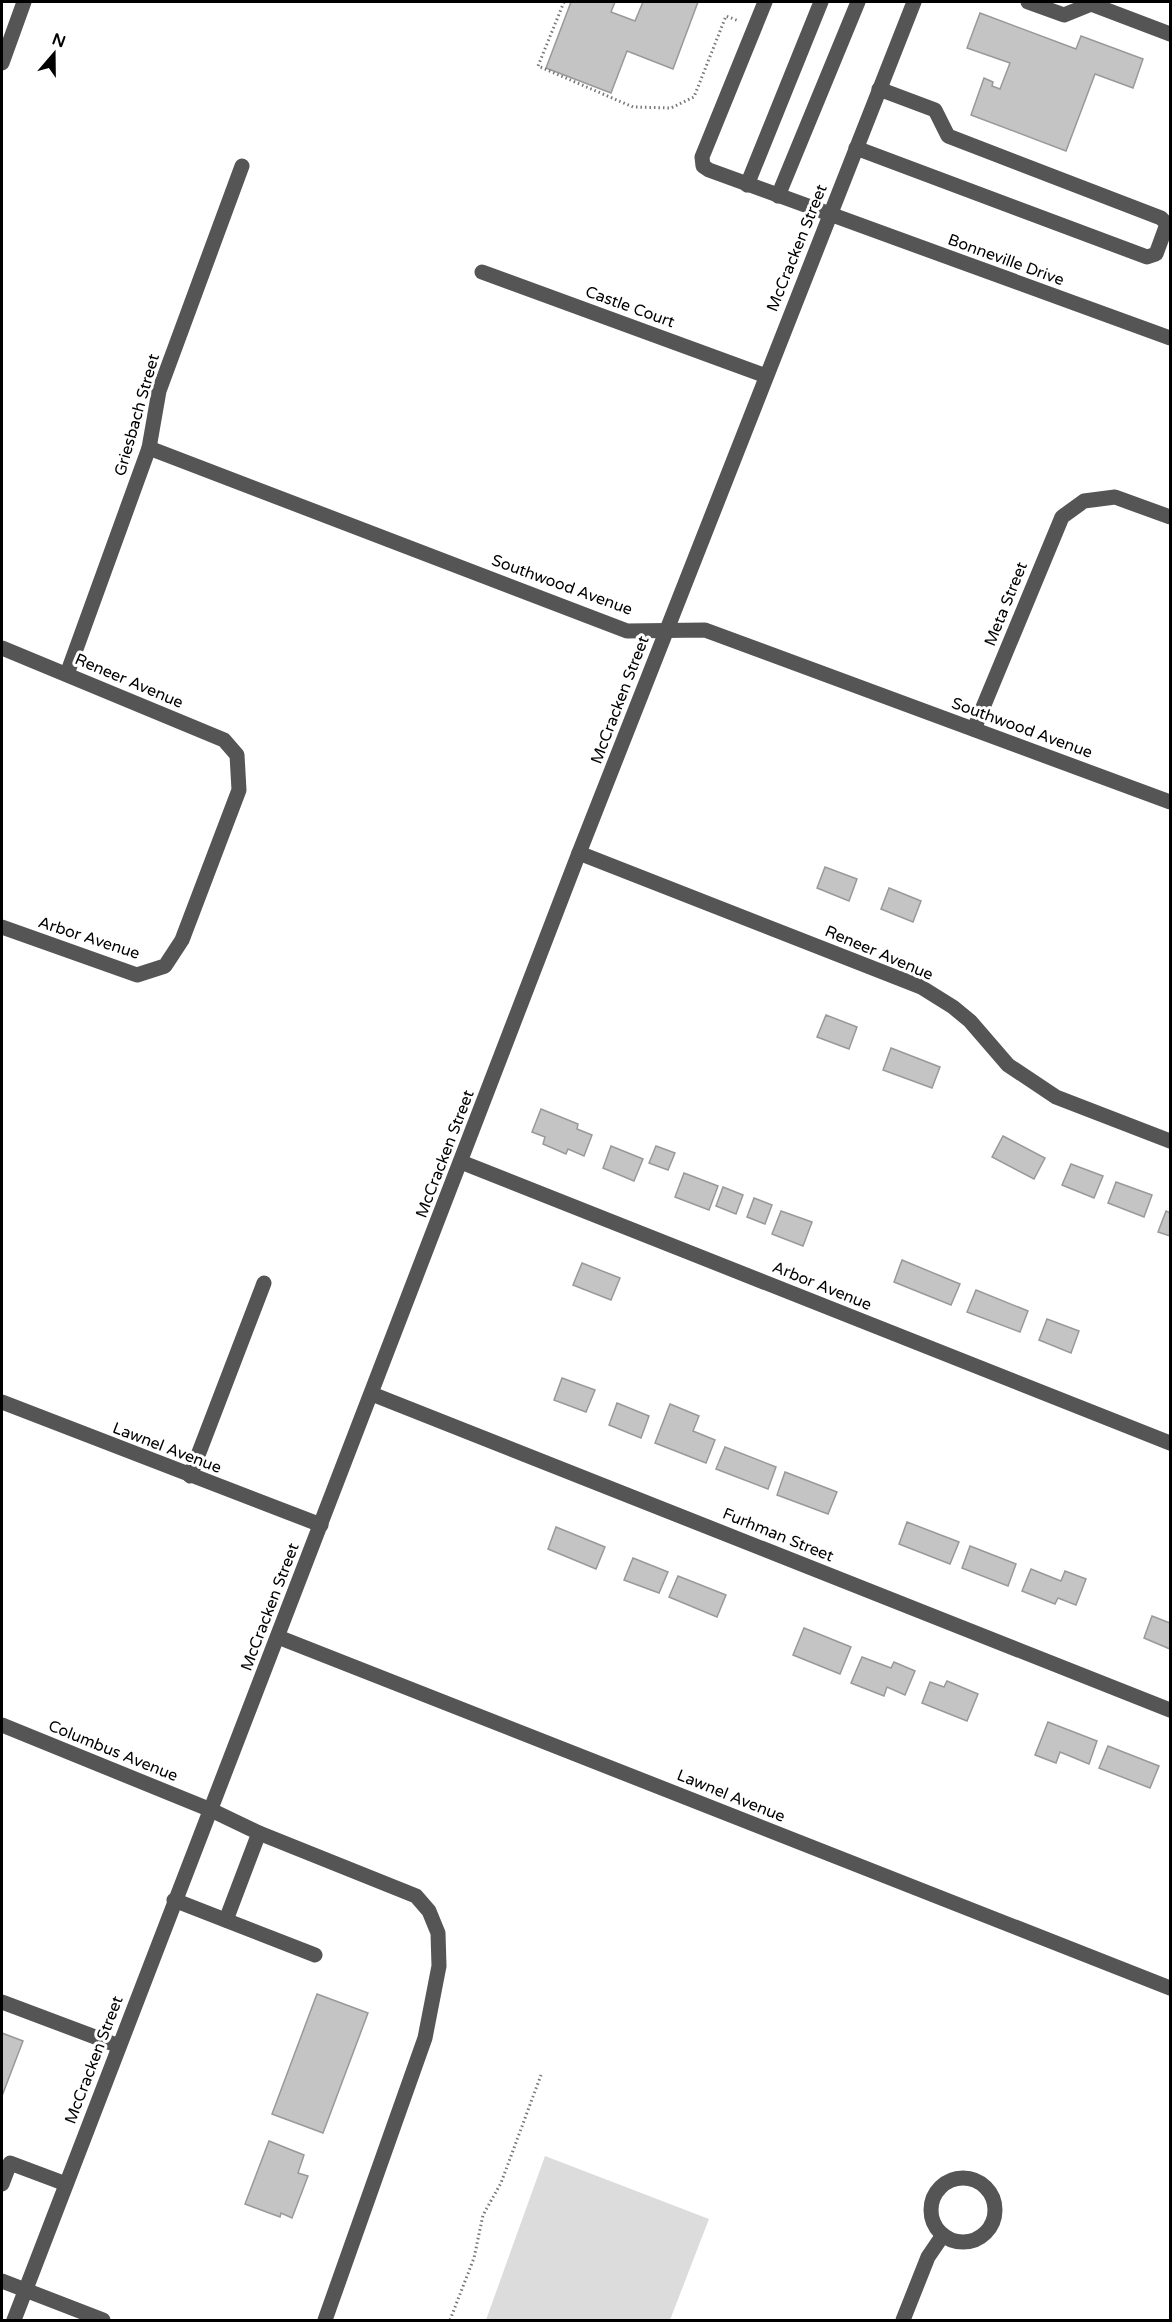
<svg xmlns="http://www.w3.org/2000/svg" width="1172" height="2322" viewBox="0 0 1172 2322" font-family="'Varela Round',sans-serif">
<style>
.green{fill:#dcdcdc}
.building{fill:#c4c4c4;stroke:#999;stroke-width:1.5}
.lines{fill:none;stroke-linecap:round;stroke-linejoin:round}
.path{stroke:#777;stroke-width:3;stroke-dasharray:1.5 3;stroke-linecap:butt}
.minor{stroke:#555;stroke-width:15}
.labels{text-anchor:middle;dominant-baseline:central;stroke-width:6;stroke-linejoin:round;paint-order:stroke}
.street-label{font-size:16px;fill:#000;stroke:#fff}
</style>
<rect width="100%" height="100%" fill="#fff"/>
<!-- green -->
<polygon class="green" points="545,2156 709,2219 670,2320 486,2320"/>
<!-- building -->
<g class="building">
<polygon points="571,2 615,2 611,12 635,21 643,2 698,2 673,69 627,51 611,93 546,68"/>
<polygon points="980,13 1076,49 1081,36 1143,59 1133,88 1095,74 1066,151 971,115 984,78 993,82 992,86 1000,89 1010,63 967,48"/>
<polygon points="825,867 857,879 849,901 817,888"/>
<polygon points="889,888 921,901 913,922 881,909"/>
<polygon points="826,1015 857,1027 849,1049 817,1037"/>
<polygon points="891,1048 940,1067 932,1088 883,1070"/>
<polygon points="541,1109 578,1124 577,1129 592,1135 584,1156 568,1149 566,1154 543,1144 545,1137 532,1132"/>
<polygon points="1003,1136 1045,1158 1034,1179 992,1157"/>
<polygon points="611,1146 643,1159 634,1181 603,1168"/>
<polygon points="656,1146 675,1153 668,1170 649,1163"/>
<polygon points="1071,1164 1103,1176 1094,1198 1062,1185"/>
<polygon points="684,1173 718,1186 709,1210 675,1197"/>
<polygon points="1116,1182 1152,1195 1144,1217 1108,1203"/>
<polygon points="723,1187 743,1195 736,1214 716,1206"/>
<polygon points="754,1198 772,1205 765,1224 747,1217"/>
<polygon points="781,1211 812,1222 803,1246 772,1234"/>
<polygon points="1166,1211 1170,1213 1170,1236 1158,1232"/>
<polygon points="902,1260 960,1284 951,1305 894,1282"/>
<polygon points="582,1263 620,1278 611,1300 573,1285"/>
<polygon points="976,1290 1028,1311 1020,1332 967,1312"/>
<polygon points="1047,1319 1079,1331 1071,1353 1039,1340"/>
<polygon points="562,1378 595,1390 586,1412 554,1400"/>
<polygon points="617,1403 649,1416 641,1438 609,1425"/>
<polygon points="670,1404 699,1416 693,1431 715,1440 706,1463 655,1443"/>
<polygon points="725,1447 776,1467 768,1489 716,1469"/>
<polygon points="785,1472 837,1492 828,1514 777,1495"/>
<polygon points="907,1522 959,1542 950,1564 899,1544"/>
<polygon points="556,1527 605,1547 596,1569 548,1549"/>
<polygon points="970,1546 1016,1564 1008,1586 962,1568"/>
<polygon points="633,1558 668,1572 659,1593 624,1580"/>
<polygon points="1031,1569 1061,1581 1065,1571 1086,1579 1076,1605 1058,1598 1055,1604 1022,1591"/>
<polygon points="678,1576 726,1595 717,1617 669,1597"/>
<polygon points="1152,1616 1170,1623 1170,1649 1144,1638"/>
<polygon points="804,1628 851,1647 840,1674 793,1655"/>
<polygon points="862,1657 891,1668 894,1662 915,1671 905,1695 887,1687 884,1696 851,1683"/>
<polygon points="947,1681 978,1694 967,1721 922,1703 930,1682 944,1687"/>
<polygon points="1048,1722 1097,1741 1089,1764 1060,1752 1056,1763 1035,1755"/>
<polygon points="1108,1746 1159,1766 1150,1788 1099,1768"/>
<polygon points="317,1994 368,2013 323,2133 272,2114"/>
<polygon points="2,2033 23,2041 2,2096"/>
<polygon points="269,2141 304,2155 298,2173 308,2176 292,2218 281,2213 280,2217 245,2204"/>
</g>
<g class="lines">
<!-- path -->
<g class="path">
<polyline points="564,2 538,66 633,107 671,108 694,97 726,16 739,21"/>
<polyline points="450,2320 474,2258 483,2215 501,2183 541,2075"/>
</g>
<!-- minor -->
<g class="minor">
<polyline points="765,2 702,157 703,166 709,170 1170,338"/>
<polyline points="1028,2 1064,15 1096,2"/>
<polyline points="1091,4 1170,34"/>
<polyline points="2,63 24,2"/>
<polyline points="856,148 1147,257 1156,254 1167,224 1161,218 948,136 935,110 879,89"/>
<polyline points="747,185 821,2"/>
<polyline points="778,196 858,2"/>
<polyline points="482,272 766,376"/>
<polyline points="149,448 627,631 705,630 1170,802"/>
<polyline points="2,648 224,740 237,755 239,790 182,940 165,966 137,975 2,927"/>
<polyline points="67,674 149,448 159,391 242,166"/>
<polyline points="974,729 1062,517 1084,501 1115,497 1170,517"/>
<polyline points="579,853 921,987 953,1007 970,1021 1008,1065 1056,1097 1170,1141"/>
<polyline points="461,1162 1170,1443"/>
<polyline points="372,1394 1170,1710"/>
<polyline points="2,1402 321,1525"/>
<polyline points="190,1476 264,1283"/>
<polyline points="278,1637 1170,1988"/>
<polyline points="2,1725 211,1810 259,1833 226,1920"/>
<polyline points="259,1833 416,1896 429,1911 438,1933 439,1966 425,2038 325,2320"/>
<polyline points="174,1900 315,1955"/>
<polyline points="2,2002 119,2046"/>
<circle cx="963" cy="2210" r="32"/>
<polyline points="2,2184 10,2163 66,2184"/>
<polyline points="2,2281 103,2320"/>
<polyline points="14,2320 579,853 914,2"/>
<polyline points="903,2320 928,2257 943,2235"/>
</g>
</g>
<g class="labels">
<!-- street labels -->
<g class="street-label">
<text transform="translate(797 248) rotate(-68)">McCracken Street</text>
<text transform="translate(1006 260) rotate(20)">Bonneville Drive</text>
<text transform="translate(630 307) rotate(20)">Castle Court</text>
<text transform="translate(137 415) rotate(-74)">Griesbach Street</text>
<text transform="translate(562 585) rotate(20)">Southwood Avenue</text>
<text transform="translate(1006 604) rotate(-68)">Meta Street</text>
<text transform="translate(129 681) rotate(23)">Reneer Avenue</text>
<text transform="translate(620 700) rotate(-69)">McCracken Street</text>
<text transform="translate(1022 728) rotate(20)">Southwood Avenue</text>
<text transform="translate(89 938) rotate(18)">Arbor Avenue</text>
<text transform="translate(879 953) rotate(23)">Reneer Avenue</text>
<text transform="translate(445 1154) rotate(-69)">McCracken Street</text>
<text transform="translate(822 1286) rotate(22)">Arbor Avenue</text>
<text transform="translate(167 1448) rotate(21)">Lawnel Avenue</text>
<text transform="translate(778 1535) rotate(22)">Furhman Street</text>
<text transform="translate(270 1607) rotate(-69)">McCracken Street</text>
<text transform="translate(113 1751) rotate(22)">Columbus Avenue</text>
<text transform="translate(731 1796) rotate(22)">Lawnel Avenue</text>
<text transform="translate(94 2060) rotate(-69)">McCracken Street</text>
</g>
</g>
<!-- border -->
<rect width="1172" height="2322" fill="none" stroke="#000000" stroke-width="6"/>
<!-- north arrow -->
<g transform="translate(54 54) rotate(20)" stroke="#ffffff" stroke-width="4.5" paint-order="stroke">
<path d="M0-4.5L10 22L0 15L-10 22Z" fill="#000000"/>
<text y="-9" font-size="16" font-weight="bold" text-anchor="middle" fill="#000000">N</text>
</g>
</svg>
